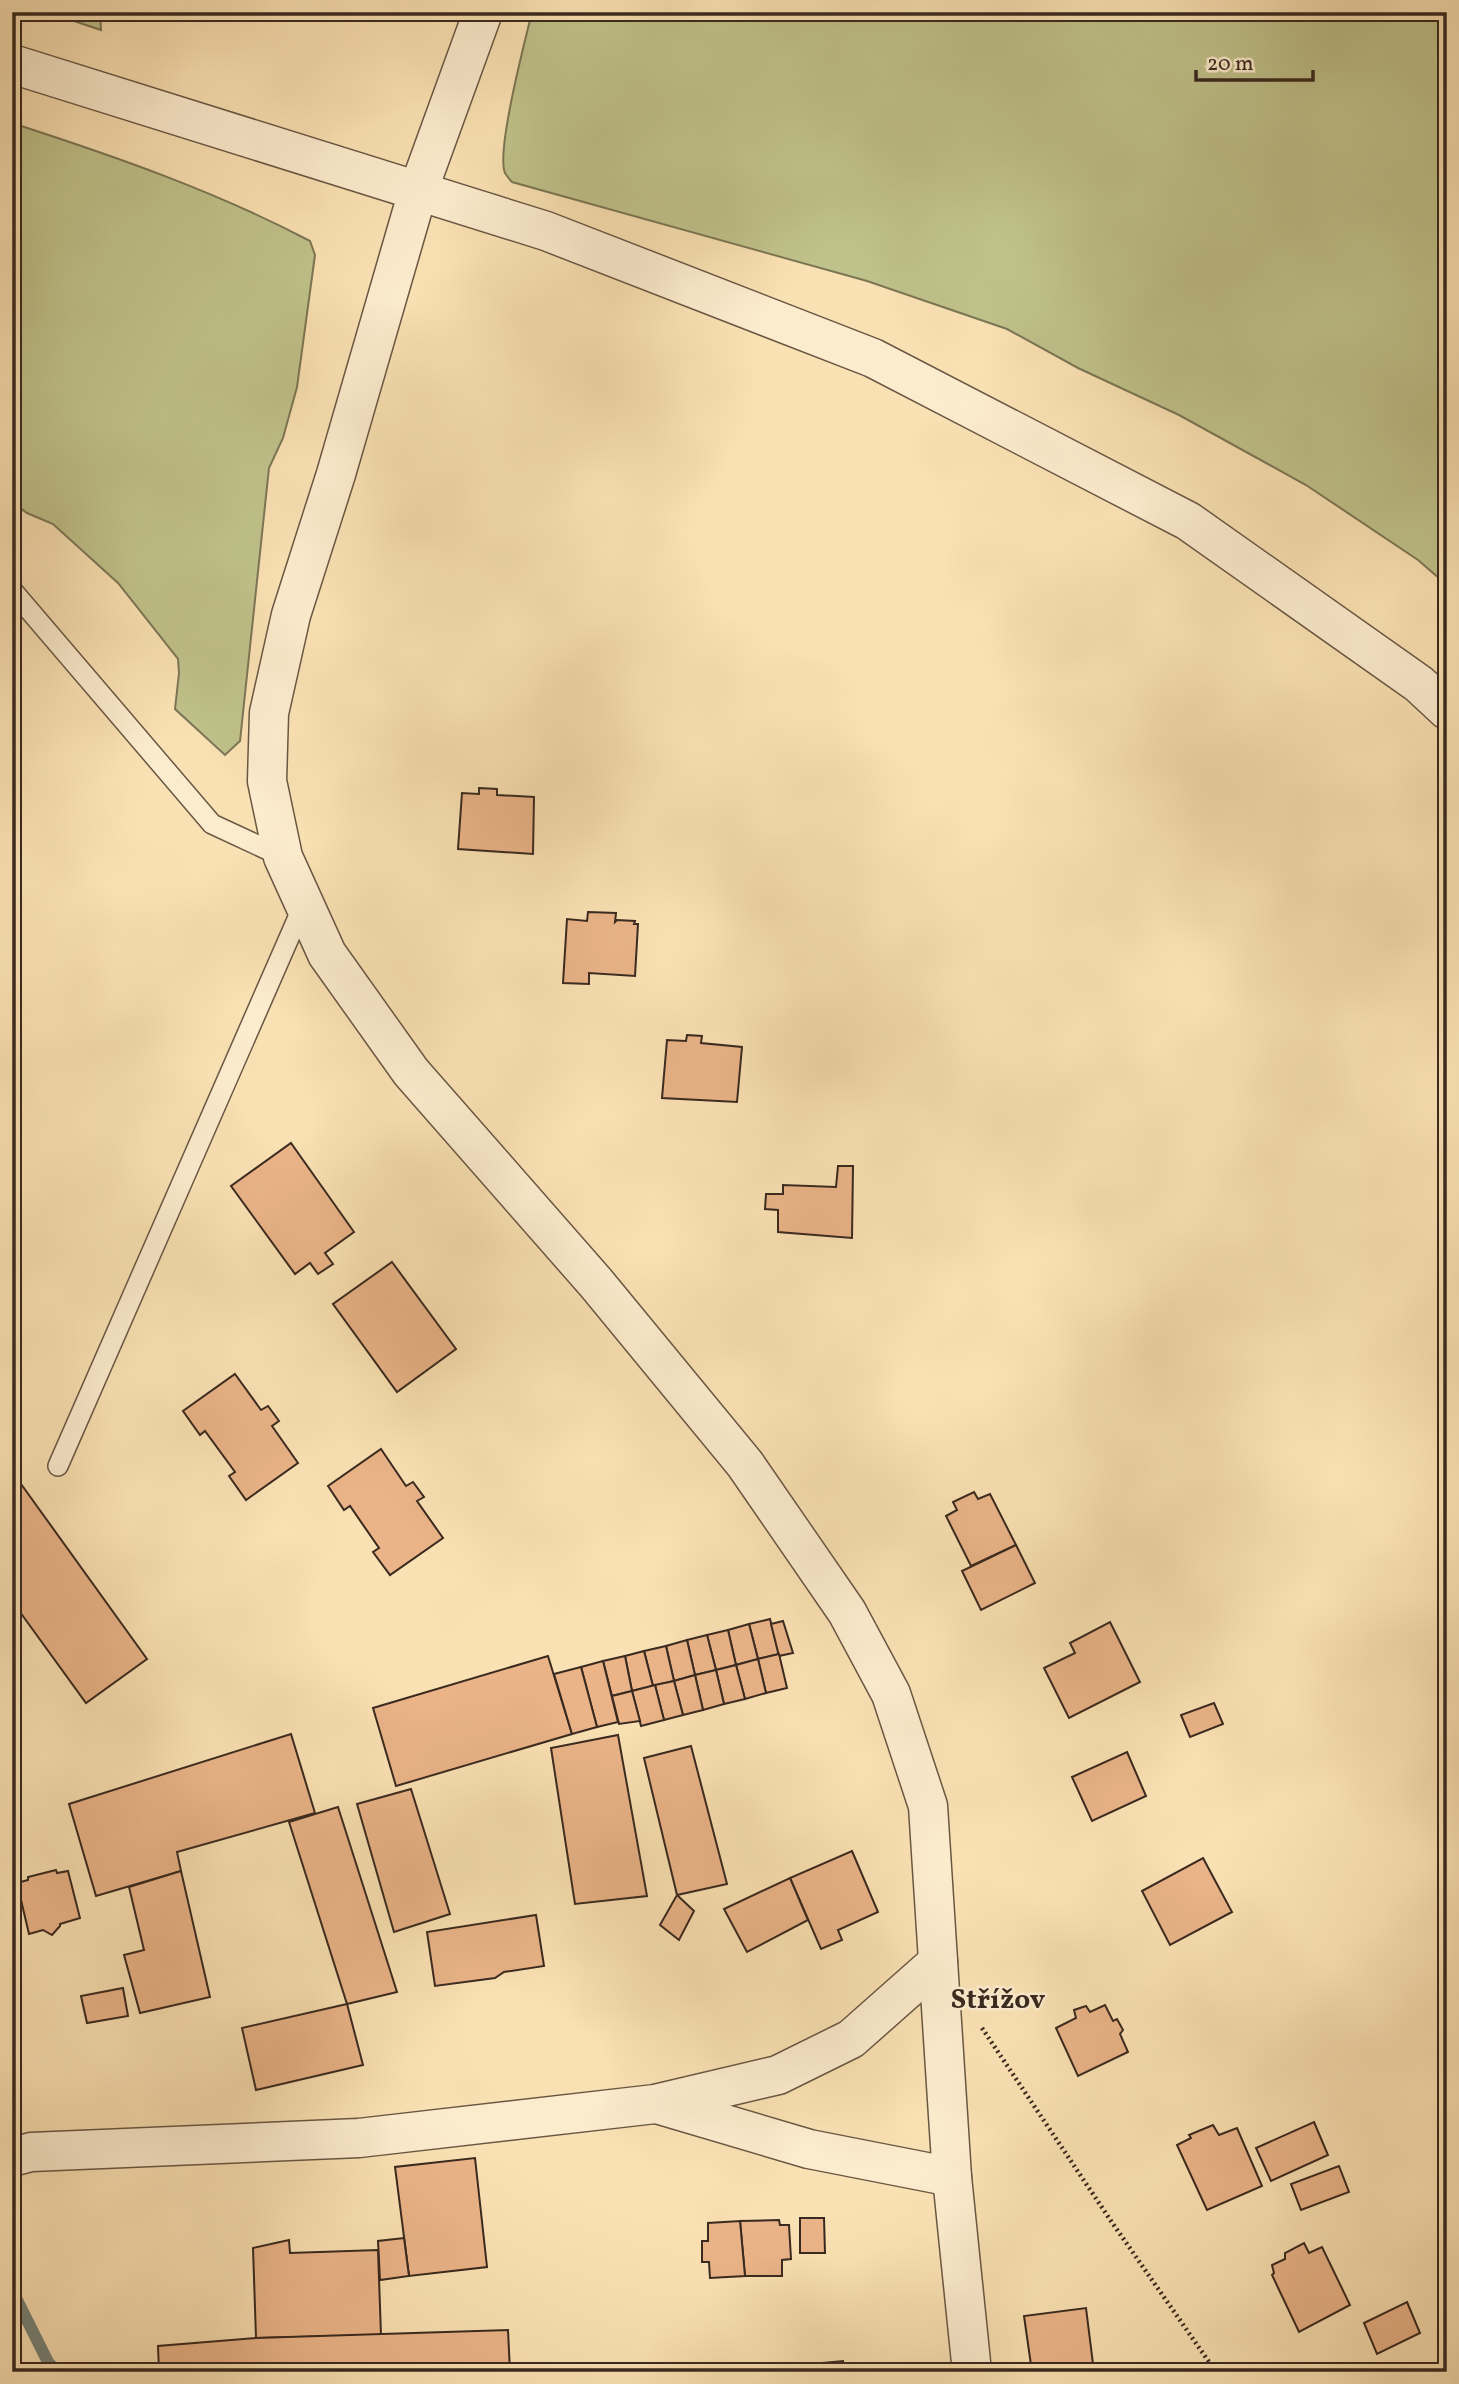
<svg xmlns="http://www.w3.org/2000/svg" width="1459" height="2384" viewBox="0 0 1459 2384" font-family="Vollkorn,serif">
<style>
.green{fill:#c0c28b;stroke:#7c7655;stroke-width:2}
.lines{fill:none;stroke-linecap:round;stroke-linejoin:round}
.stream{stroke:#768277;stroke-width:12}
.building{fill:#eab488;stroke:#39291f;stroke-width:2}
.service-casing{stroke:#695744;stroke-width:22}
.minor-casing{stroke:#695744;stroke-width:41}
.tertiary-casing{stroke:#695744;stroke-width:41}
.path{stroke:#39291f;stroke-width:4.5;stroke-dasharray:2 3.5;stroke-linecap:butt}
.service{stroke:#fcecce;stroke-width:19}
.minor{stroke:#fcecce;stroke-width:38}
.tertiary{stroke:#fcecce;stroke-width:38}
.labels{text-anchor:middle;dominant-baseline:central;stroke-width:5;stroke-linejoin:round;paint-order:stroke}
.quarter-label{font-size:28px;font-weight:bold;fill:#39291f;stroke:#fcecce}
</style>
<rect width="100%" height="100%" fill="#fae1b3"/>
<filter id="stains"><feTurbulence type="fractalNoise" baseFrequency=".00286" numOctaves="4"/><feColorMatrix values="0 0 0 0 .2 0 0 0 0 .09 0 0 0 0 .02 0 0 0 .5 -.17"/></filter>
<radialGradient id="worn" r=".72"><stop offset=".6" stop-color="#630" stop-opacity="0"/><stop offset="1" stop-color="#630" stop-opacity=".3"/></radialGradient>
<!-- green -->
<g class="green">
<polygon points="47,12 100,12 101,30"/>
<path d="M532 12H1447V585L1418 560 1306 485 1179 415 1078 368 1007 329 867 281 512 182C509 179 507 176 505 173 496 151 525 41 532 12Z"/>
<path d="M12 123C114 156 215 191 310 241L315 255 297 387 283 438 269 468 240 741 225 755 175 709 179 673 178 659 118 583 53 524 27 513 12 502Z"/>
</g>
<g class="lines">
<!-- stream -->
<polyline class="stream" points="12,2290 48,2362 57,2372"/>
</g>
<!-- building -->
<g class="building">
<polygon points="479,788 497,789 497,795 534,797 533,854 458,849 462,793 479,794"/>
<polygon points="588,912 616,913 615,922 617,920 635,921 634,924 638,924 635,976 589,973 589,984 563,983 567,919 587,921"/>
<polygon points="687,1035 702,1036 701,1043 742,1047 737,1102 662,1098 667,1040 686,1041"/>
<polygon points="291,1143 354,1232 325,1253 333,1264 318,1274 310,1263 295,1274 231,1186"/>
<polygon points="838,1166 853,1166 852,1238 778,1232 778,1210 765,1209 766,1194 783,1194 783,1185 836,1187"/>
<polygon points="392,1262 456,1349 397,1392 333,1304"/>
<polygon points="235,1374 261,1410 268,1406 279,1421 272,1426 298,1463 246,1500 229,1476 235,1472 205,1431 200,1435 183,1411"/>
<polygon points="381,1449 406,1486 413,1482 424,1497 417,1501 443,1538 390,1575 373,1552 379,1548 350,1506 344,1510 328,1486"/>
<polygon points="16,1482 19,1486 21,1484 147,1659 86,1703 12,1601 12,1484"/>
<polygon points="974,1492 978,1499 990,1494 1016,1545 971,1566 946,1516 957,1510 953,1502"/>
<polygon points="1016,1545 1035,1583 981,1610 962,1571"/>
<polygon points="770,1619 779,1654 758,1659 749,1624"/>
<polygon points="783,1621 793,1653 779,1656 771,1624"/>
<polygon points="1110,1622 1140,1682 1069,1718 1044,1668 1075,1653 1070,1643"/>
<polygon points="749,1624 758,1659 736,1665 728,1630"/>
<polygon points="728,1630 736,1665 716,1670 707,1635"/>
<polygon points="707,1635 716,1670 695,1675 687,1640"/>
<polygon points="687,1640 695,1675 674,1681 666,1646"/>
<polygon points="666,1646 674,1681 653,1686 644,1651"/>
<polygon points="644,1651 653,1686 632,1691 625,1656"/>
<polygon points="779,1654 787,1688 766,1693 758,1659"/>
<polygon points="548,1656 572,1734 396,1786 373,1708"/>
<polygon points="625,1656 632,1691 612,1696 603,1661"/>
<polygon points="758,1659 766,1693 745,1699 736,1665"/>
<polygon points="603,1661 618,1722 597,1727 581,1667"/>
<polygon points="736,1665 745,1699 724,1704 716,1670"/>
<polygon points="581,1667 597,1727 572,1734 554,1674"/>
<polygon points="716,1670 724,1704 703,1710 695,1675"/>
<polygon points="695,1675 703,1710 683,1715 674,1681"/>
<polygon points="674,1681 683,1715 664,1720 655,1685"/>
<polygon points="655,1685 664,1720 641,1726 632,1691"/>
<polygon points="632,1691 640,1721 619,1724 612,1696"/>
<polygon points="1214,1703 1223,1724 1190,1737 1181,1715"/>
<polygon points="291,1734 315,1813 177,1852 181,1871 96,1896 69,1804"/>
<polygon points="618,1735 647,1896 575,1904 551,1748"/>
<polygon points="691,1746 727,1884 677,1895 644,1758"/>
<polygon points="1127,1752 1146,1796 1092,1821 1072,1777"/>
<polygon points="411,1789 450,1914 394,1932 357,1804"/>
<polygon points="338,1807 397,1992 347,2004 289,1822"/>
<polygon points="852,1851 878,1912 838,1930 842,1940 821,1949 790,1878"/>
<polygon points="1203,1858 1232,1912 1170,1945 1142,1891"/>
<polygon points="56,1870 57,1873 68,1871 80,1918 60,1924 60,1926 52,1935 43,1930 29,1934 17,1883 28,1880 28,1877"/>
<polygon points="181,1871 210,1997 140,2013 124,1955 144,1950 129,1887"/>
<polygon points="790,1878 808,1920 747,1952 724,1909"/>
<polygon points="677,1895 694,1911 679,1940 660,1925"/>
<polygon points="536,1915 544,1966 504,1972 495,1978 435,1986 427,1932"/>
<polygon points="123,1988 128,2016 87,2023 81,1996"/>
<polygon points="347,2004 363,2065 256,2090 242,2028"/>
<polygon points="1105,2005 1113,2021 1117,2019 1123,2030 1120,2034 1128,2052 1078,2076 1056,2028 1076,2018 1074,2010 1086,2006 1090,2012"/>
<polygon points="1314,2122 1328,2155 1271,2181 1256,2148"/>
<polygon points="1213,2125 1219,2135 1237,2128 1262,2186 1207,2210 1177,2145 1191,2138 1189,2135"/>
<polygon points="475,2158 487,2267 409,2276 395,2167"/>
<polygon points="1339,2166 1349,2192 1301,2210 1291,2184"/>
<polygon points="800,2218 824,2218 825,2253 800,2253"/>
<polygon points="779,2220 780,2225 789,2225 791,2259 782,2260 782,2276 745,2276 740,2221"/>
<polygon points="740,2221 745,2276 710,2278 709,2262 702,2262 702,2241 708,2241 708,2223"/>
<polygon points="404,2238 409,2276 380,2280 378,2241"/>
<polygon points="289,2240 290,2253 378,2250 381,2335 256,2338 253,2248"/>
<polygon points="1304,2243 1309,2253 1322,2247 1350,2305 1299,2332 1272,2275 1274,2273 1272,2265 1285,2259 1285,2253"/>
<polygon points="1407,2302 1420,2333 1377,2354 1364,2323"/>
<polygon points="1086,2308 1094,2372 1032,2372 1024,2316"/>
<polygon points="508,2330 510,2372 159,2372 158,2346 256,2338"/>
<polygon points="843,2361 844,2372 767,2372 767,2368"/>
</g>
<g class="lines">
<defs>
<g id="service">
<polyline points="12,590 212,824 283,857"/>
<polyline points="58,1466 303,906"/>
</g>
<g id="minor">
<polyline points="418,191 483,12"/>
<polyline points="657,2104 809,2149 952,2177"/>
<polyline points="12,2157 31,2152 359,2138 655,2104 778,2075 851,2039 938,1962"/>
</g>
<g id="tertiary">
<polyline points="12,64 546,231 873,358 1188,521 1419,684 1447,710"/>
<polyline points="418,191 336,474 291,615 269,713 267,781 283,857 327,954 411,1072 596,1283 745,1464 847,1612 891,1694 928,1806 952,2177 972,2372"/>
</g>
</defs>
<!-- service casing -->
<use href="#service" class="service-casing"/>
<!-- minor casing -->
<use href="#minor" class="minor-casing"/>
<!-- tertiary casing -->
<use href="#tertiary" class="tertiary-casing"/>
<!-- path -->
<polyline class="path" points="982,2028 1111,2221 1216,2372"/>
<!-- service -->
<use href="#service" class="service"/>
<!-- minor -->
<use href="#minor" class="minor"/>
<!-- tertiary -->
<use href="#tertiary" class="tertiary"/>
</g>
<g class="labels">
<!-- quarter labels -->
<g class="quarter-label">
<text x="998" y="2000">Střížov</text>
</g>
</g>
<!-- margin -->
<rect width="1459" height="2384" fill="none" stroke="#fae1b3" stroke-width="42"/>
<rect x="14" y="14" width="1431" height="2356" fill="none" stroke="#39291f" stroke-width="3.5"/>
<rect x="21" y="21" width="1417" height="2342" fill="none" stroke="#39291f" stroke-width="2"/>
<!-- scale -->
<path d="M1196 70v10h117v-10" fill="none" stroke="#39291f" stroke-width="3.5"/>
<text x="1207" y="70" font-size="21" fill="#39291f" stroke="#fcecce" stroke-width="5" paint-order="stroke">20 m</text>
<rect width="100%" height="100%" filter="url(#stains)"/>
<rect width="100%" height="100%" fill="url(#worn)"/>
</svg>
